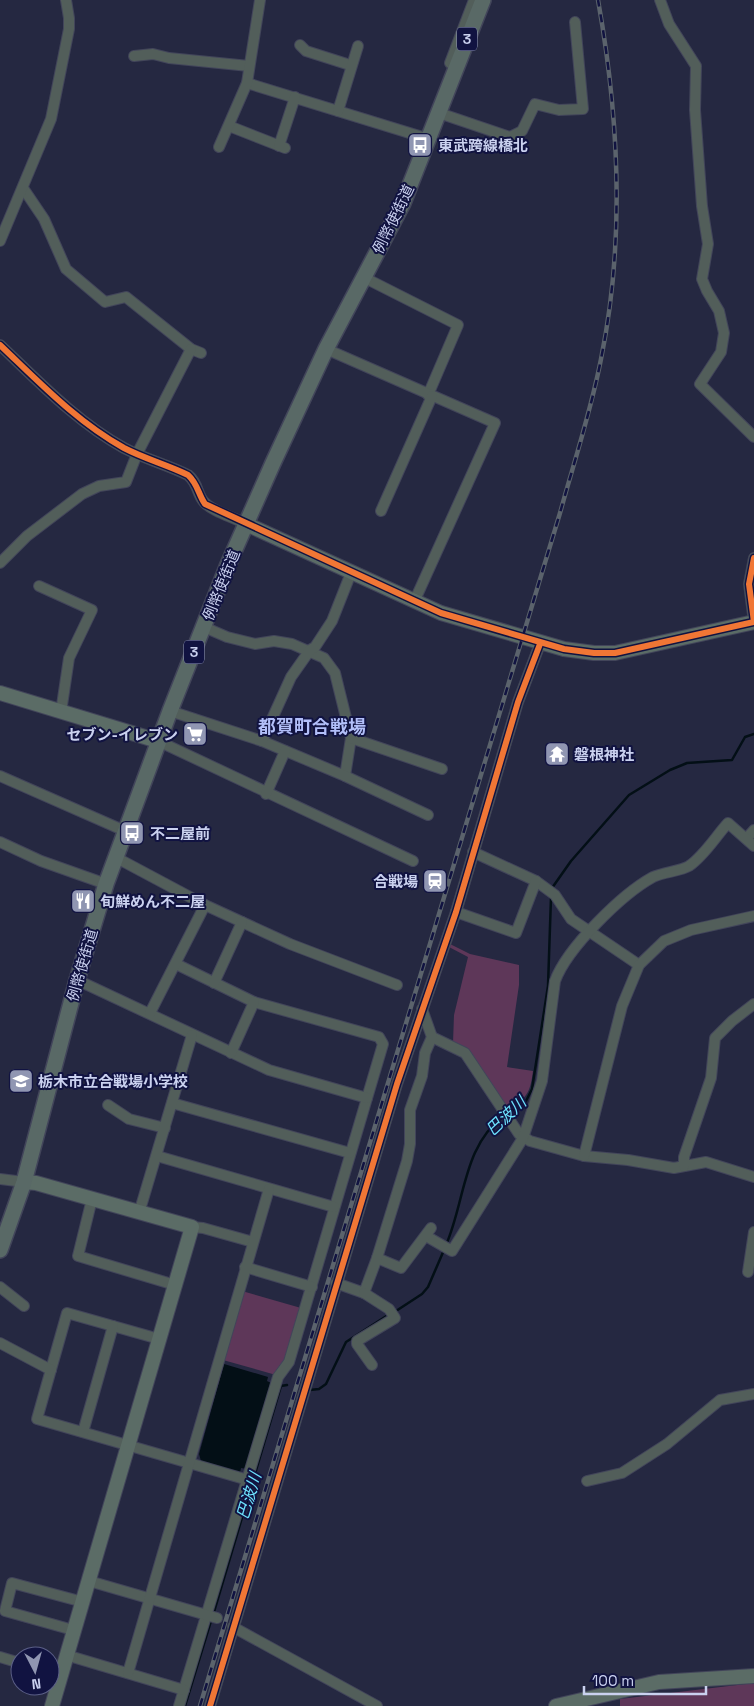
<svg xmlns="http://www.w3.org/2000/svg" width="754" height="1706" viewBox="0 0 754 1706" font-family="'Space Grotesk','Noto Sans JP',sans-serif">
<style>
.green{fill:#5e3759}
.water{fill:#030f16}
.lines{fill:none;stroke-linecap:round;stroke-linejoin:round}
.stream{stroke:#030f16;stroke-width:2.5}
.street-casing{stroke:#42455a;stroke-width:12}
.secondary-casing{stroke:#42455a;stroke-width:16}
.primary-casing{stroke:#42455a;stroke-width:18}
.street{stroke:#525e5a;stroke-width:10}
.secondary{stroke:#5b6c66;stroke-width:14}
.primary{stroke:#596966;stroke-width:15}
.rail-casing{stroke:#5b636c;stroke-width:4.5}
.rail{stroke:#111341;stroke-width:2.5;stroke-dasharray:8;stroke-linecap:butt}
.cycleway-casing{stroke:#111341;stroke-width:9}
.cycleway{stroke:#f07635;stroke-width:6}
.labels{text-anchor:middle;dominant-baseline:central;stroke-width:4;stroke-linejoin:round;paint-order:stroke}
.shield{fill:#111341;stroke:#9298bb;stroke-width:1}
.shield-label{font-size:14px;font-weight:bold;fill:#cad1ef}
.poi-label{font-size:15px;font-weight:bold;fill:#cad1ef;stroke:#111341;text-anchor:start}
.street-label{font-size:15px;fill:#cad1ef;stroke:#111341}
.water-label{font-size:16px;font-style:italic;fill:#6ee3fe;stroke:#111341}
.quarter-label{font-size:18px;font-weight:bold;fill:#b2bff9;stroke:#111341}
</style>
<rect width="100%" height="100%" fill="#252841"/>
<!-- green -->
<g class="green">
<path d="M450 944 470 954 519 965V985L507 1067 533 1071C530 1094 527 1097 508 1110L453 1043 454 1015 468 957 449 947Z"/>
<polygon points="242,1291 301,1308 286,1359 276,1375 223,1360"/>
<polygon points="754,1683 754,1706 620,1706 620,1699"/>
</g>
<!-- water -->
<polygon class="water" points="224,1364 268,1377 267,1381 271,1383 247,1469 241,1468 240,1473 201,1461 199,1454"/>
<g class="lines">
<!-- stream -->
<g class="stream">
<polyline points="552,888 571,861 629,795 670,770 687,763 732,760 745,737 754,734"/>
<polyline points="509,1113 526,1101 532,1089 548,986 551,897"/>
<path d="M446 1245C465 1202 463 1145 504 1116"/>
<polyline points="396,1311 422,1294 428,1287 444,1250"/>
<polyline points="310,1390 319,1389 326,1384 346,1342 388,1315"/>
<polyline points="214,1612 281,1386 287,1385"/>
<polyline points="185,1706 211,1621"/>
</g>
<defs>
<g id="street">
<polyline points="660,0 669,24 696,66 695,110 702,206 708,244 702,279 707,291 719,311 724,333 721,352 700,384 754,437"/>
<polyline points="300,45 306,51 350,65"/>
<polyline points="134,56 153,54 169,58 249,66"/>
<polyline points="450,63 474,0"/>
<polyline points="247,83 429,139"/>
<polyline points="440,108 439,113 510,137 522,131 535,104 559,110 583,109 575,22"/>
<polyline points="338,111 358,46"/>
<polyline points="229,126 285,148"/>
<polyline points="279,146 295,97"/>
<polyline points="219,147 247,83 260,0"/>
<polyline points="23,188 44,219 66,269 105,302 126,297 191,349 201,353"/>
<polyline points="0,241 51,119 69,29 69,18 66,0"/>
<polyline points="363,277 458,325 428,395"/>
<path d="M0 345C39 382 77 422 124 448 145 459 168 465 188 475 199 484 196 493 204 502 213 512 233 517 246 524"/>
<polyline points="326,349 495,423 414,602"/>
<polyline points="381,511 432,396"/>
<polyline points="0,563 27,536 82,494 99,486 126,482 137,454 191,349"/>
<polyline points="39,586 92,610 69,658 61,712"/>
<polyline points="754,622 749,584 754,558"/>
<polyline points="204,627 227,637 255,644 274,641 292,644 324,658 335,673 351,738 345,776"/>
<polyline points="170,711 262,741 345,776 428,815"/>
<polyline points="351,738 442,769"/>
<polyline points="158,741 413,861"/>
<polyline points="262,741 291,677 310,650 315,647 332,621 351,573"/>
<polyline points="0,776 125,831"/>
<polyline points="266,794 285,751"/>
<polyline points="747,838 754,830"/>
<polyline points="0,842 41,861 106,884"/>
<polyline points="473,852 536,881 555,895 571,919 639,965"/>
<polyline points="115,857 205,905 290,944 397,985"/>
<polyline points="456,912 516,933 536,881"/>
<polyline points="176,964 254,1002 379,1037 383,1044 289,1362 278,1377 179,1706"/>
<polyline points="77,980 269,1070 367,1098"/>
<polyline points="214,983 242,922"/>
<polyline points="150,1013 205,905"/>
<polyline points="432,1037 465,1053 519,1134 530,1141 584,1156 628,1160 674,1168 706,1162 754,1177"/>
<polyline points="231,1053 254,1002"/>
<polyline points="172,1103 350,1153"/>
<polyline points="108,1105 129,1119 165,1128"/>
<polyline points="157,1156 334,1207"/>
<polyline points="584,1156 622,1006 639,965 664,941 691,930 754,916"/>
<polyline points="684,1166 684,1157 711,1078 715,1038 732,1021 754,1004"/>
<polyline points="0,1179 24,1182"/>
<polyline points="92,1199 78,1256 175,1285"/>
<polyline points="139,1213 192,1035"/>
<polyline points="192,1227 203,1228 253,1242"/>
<path d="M426 1236 452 1251 523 1138 542 1081 555 981C567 948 622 894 653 877 664 872 681 871 689 866 704 856 716 836 728 823L754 846"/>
<polyline points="377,1258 401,1268 431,1228"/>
<polyline points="245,1267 312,1287"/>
<polyline points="748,1272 754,1232"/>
<polyline points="336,1283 364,1293 377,1258 407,1161 410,1144 410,1110 422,1076 425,1053 432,1037 422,1009"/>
<polyline points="0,1287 24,1306"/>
<polyline points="364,1293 389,1309 395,1318 357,1341 357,1344 372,1365"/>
<polyline points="159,1339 67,1313 37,1419 248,1480"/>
<polyline points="0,1343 51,1370"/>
<polyline points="83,1432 113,1326"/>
<polyline points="587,1481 622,1473 667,1444 720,1400 754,1394"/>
<polyline points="89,1581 217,1618"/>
<polyline points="233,1627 377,1706"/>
<polyline points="73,1630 5,1611 12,1583 83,1602"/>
<polyline points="66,1655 184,1690"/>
<polyline points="0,1657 20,1663"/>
<polyline points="50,1672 61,1675"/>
<polyline points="128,1673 269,1189"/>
<polyline points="210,1706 397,1084 456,912 518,702 540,644"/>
</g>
<g id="secondary">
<polyline points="246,524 441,613 564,649 594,653 615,653 754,622"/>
<polyline points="0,693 158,741"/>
<polyline points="24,1182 36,1183 192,1227 52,1706"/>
<polyline points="556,1706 659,1682 754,1676"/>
</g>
<polyline id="primary" points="0,1250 24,1182 77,980 106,884 170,711 227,567 273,463 326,349 403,203 483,0"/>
</defs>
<!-- street casing -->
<use href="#street" class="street-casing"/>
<!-- secondary casing -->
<use href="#secondary" class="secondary-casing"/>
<!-- primary casing -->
<use href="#primary" class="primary-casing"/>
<!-- street -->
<use href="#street" class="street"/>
<!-- secondary -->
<use href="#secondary" class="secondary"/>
<!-- primary -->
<use href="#primary" class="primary"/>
<defs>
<path id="rail" d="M200 1706 560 513C574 462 591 411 601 359 625 242 619 117 598 0"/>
</defs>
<!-- rail casing -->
<use href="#rail" class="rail-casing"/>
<!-- rail -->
<use href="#rail" class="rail"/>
<defs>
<g id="cycleway">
<path d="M0 345C39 382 77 422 124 448 145 459 168 465 188 475 198 484 198 494 205 504L441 613 564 649 594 653H615L754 622 749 584 754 558"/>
<polyline points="210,1706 397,1084 456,912 518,702 540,644"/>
</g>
</defs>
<!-- cycleway casing -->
<use href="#cycleway" class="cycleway-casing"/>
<!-- cycleway -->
<use href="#cycleway" class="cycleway"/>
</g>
<!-- icons -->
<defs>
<symbol id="bus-square" viewBox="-11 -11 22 22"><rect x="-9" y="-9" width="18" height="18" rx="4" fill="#9096b2" stroke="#111341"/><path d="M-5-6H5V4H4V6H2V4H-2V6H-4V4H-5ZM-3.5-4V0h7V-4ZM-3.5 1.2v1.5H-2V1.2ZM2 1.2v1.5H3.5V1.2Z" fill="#fff"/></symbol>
<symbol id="supermarket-square" viewBox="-11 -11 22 22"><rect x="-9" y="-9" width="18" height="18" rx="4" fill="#9096b2" stroke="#111341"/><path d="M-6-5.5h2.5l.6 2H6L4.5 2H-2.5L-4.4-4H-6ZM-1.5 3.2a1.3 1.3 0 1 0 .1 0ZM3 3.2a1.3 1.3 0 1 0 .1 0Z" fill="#fff"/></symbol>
<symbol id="temple-square" viewBox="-11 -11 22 22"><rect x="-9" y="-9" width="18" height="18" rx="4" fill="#9096b2" stroke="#111341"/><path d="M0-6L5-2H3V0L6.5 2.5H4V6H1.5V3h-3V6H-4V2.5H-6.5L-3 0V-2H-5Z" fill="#fff"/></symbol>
<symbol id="station-square" viewBox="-11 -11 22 22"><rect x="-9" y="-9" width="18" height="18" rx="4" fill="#9096b2" stroke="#111341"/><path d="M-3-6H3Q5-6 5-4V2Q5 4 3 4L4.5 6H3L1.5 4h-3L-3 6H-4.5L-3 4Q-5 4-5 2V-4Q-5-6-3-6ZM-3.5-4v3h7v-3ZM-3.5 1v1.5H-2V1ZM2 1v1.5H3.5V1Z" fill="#fff"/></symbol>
<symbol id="restaurant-square" viewBox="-11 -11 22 22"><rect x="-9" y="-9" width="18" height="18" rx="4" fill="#9096b2" stroke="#111341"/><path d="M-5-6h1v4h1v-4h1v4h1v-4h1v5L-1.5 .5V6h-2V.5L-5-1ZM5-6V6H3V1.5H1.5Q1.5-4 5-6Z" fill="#fff"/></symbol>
<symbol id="school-square" viewBox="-11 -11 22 22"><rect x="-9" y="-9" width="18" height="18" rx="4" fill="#9096b2" stroke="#111341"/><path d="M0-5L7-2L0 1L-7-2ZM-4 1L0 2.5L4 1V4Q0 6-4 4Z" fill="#fff"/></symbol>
</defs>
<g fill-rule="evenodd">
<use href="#bus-square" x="406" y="131" width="28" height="28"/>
<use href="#supermarket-square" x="181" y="720" width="28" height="28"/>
<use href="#temple-square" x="543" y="740" width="28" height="28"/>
<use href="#bus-square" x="118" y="819" width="28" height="28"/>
<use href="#station-square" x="421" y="867" width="28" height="28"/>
<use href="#restaurant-square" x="69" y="887" width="28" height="28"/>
<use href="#school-square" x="7" y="1067" width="28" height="28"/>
</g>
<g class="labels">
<!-- shield labels -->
<g class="shield">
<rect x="457" y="27.5" width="20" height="23" rx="4"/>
<rect x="184" y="640.5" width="20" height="23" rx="4"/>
</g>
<g class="shield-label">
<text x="467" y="39">3</text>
<text x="194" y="652">3</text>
</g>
<!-- poi labels -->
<g class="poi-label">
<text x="438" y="145">東武跨線橋北</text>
<text x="178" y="734" text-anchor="end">セブン-イレブン</text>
<text x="574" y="754">磐根神社</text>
<text x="150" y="833">不二屋前</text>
<text x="418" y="881" text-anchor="end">合戦場</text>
<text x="100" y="901">旬鮮めん不二屋</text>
<text x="38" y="1081">栃木市立合戦場小学校</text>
</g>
<!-- street labels -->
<g class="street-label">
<text transform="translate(393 219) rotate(-64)">例幣使街道</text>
<text transform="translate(221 585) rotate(-68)">例幣使街道</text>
<text transform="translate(82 965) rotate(-74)">例幣使街道</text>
</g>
<!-- water labels -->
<g class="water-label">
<text transform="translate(506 1116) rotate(-43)">巴波川</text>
<text transform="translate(249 1496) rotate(-73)">巴波川</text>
</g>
<!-- quarter labels -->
<g class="quarter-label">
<text x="312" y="726">都賀町合戦場</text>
</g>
</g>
<!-- north arrow -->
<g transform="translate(35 1671) rotate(174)"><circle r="24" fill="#111341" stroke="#5b5f87"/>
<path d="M0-4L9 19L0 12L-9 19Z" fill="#9096b2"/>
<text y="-8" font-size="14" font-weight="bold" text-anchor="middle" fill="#cad1ef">N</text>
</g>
<!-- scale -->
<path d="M584 1686v8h122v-8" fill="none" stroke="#cad1ef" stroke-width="2.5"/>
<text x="592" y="1686" font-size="15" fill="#cad1ef" stroke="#111341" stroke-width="4" paint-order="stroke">100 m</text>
</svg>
